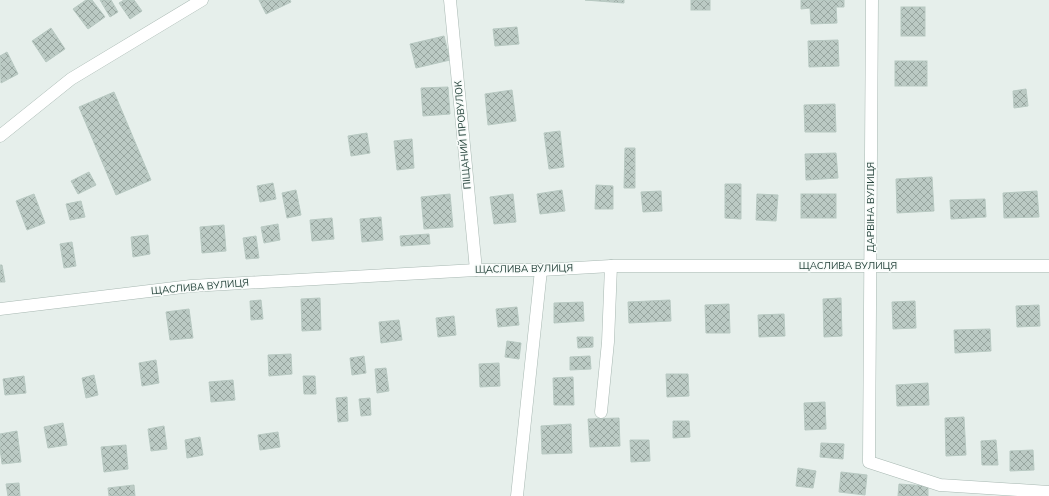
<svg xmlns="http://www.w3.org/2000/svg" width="1049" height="496" viewBox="0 0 1049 496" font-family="'Nunito Sans',sans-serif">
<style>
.building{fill:url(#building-cross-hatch);stroke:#b8c9c2}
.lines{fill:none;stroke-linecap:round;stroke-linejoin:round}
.minor-casing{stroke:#a8b8b2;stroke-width:13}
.minor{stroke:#fff;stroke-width:12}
.labels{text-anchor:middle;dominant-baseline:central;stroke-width:3;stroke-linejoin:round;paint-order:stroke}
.street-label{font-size:10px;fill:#24423a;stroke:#f7fbf9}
</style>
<defs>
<pattern id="building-cross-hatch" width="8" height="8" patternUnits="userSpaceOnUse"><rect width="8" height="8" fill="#bbcac4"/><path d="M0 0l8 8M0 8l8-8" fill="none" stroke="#98a6a0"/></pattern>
</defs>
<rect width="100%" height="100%" fill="#e6efeb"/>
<!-- building -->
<g class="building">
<polygon points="86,0 92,0 105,17 88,29 73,9"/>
<polygon points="100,0 111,0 118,12 110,17"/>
<polygon points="124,0 134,0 142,11 130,19 119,3"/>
<polygon points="259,0 290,0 291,2 266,14"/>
<polygon points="585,0 624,0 624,3"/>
<rect x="691" y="0" width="19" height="10"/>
<polygon points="801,0 844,0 844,7 836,7 837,23 811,24 810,8 801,9"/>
<rect x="901" y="7" width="24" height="29"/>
<polygon points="517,27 519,44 495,46 493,29"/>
<polygon points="51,28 65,49 46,62 32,41"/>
<polygon points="444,36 450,60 416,68 410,44"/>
<polygon points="838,40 839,66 809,67 808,41"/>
<polygon points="7,52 18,74 1,83 0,56"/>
<rect x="895" y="61" width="32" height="25"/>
<polygon points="448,87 450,114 423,116 421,88"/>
<polygon points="1026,89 1028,106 1014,108 1013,91"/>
<polygon points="512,90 516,121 488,125 485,94"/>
<polygon points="114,92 151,180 116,195 79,107"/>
<polygon points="835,104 836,132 805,132 804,105"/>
<polygon points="560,131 564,167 549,169 544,133"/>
<polygon points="367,133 370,153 351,156 348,136"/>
<polygon points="412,139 414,168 397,170 394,141"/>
<polygon points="625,148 635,148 635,188 624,188"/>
<polygon points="836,153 838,178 806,180 805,154"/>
<polygon points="89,172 96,185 78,194 71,181"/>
<polygon points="932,177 934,211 897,213 896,179"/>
<polygon points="273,183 276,199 260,202 257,186"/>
<polygon points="725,184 741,184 741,219 725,218"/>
<polygon points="596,185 613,186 613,209 595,209"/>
<polygon points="296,190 301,215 287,218 282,193"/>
<polygon points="562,190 565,211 540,214 537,194"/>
<polygon points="661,191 662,211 643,212 641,192"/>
<polygon points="1037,191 1039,217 1004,218 1003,193"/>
<polygon points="34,194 45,223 27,230 16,201"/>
<polygon points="450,194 453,227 424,229 421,197"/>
<polygon points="513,194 516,222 494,224 490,197"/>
<polygon points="757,194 778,195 776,221 756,220"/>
<rect x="801" y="194" width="35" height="24"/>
<polygon points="985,199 986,217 951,219 950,200"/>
<polygon points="81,201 85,217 70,220 66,204"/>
<polygon points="381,217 383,240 362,242 360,219"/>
<polygon points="332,218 334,239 312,241 310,220"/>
<polygon points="278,224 280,240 264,243 261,227"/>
<polygon points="224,225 226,251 202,253 200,227"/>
<polygon points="429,234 430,244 401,246 400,236"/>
<polygon points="148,235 150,254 133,257 131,237"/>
<polygon points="256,236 259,258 246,259 243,238"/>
<polygon points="72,242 76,266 64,268 60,244"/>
<polygon points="0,265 2,265 5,282 0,282"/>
<polygon points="320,298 321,330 302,331 301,299"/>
<polygon points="841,298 842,336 824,337 823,299"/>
<polygon points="261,300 263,319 251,320 250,301"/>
<polygon points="670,300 671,321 629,323 628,302"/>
<polygon points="915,301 916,328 893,329 892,302"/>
<polygon points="583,302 584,321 554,323 554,303"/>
<polygon points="729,304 730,333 706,333 705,305"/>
<polygon points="1039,305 1040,326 1017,327 1016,306"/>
<polygon points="517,307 519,325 498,327 496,309"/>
<polygon points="189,309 193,338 170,340 166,312"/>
<polygon points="784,314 785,336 759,337 758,315"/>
<polygon points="454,316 456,335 438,337 436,318"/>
<polygon points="399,320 402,340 381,343 379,322"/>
<polygon points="990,329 991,351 955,353 954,330"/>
<polygon points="577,337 593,337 593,347 578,348"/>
<polygon points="507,341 521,343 519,359 505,357"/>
<polygon points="291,354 292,374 269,376 268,355"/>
<polygon points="364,356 366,373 352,375 350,358"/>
<polygon points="590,356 591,369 570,370 570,357"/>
<polygon points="156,360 159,383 142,386 139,363"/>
<polygon points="499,363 500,386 480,387 479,364"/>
<polygon points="386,368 389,391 377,393 375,369"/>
<polygon points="666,374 688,374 689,396 667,397"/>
<polygon points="94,375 98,395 86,398 82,378"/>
<polygon points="24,376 26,393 5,395 3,379"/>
<polygon points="303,376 315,376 316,394 304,394"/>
<polygon points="573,377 574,405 554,405 553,378"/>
<polygon points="233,380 235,400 211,402 209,382"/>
<polygon points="928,383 929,405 897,406 896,385"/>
<polygon points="347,397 348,421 338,422 336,398"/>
<polygon points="370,398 371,415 361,416 359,399"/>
<polygon points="825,402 826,429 805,430 804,403"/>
<polygon points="964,417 966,455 946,456 945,418"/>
<polygon points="619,418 620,446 590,447 588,419"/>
<polygon points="673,421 689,421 690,437 673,438"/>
<polygon points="63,423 67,445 48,448 44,427"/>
<polygon points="571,424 572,453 542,454 541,426"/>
<polygon points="164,426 167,449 151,451 148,429"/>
<polygon points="17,431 21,462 2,464 0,448 0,434"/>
<polygon points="278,432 280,447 260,450 258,435"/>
<polygon points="200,437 203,455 187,458 185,440"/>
<polygon points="630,440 649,440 650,461 631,462"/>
<polygon points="996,440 998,465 982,465 981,441"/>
<polygon points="821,443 844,444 843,459 820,457"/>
<polygon points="126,445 128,469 104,472 101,447"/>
<polygon points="1033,450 1034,470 1010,471 1010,451"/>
<polygon points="798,468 816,471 813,488 796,486"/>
<polygon points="841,472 867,475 865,495 839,492"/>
<polygon points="19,483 20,496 8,496 6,484"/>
<polygon points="899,484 928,486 928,496 898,496"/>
<polygon points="134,485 135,496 109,496 108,488"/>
</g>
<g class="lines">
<defs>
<g id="minor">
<polyline points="450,0 476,270"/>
<polyline points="872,0 869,462 940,485 1049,492"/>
<polyline points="0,136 71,79 202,0"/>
<polyline points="0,309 191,286 476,270 541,270 611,266 1049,266"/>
<polyline points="601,412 608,342 611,266"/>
<polyline points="517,496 541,270"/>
</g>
</defs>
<!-- minor casing -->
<use href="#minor" class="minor-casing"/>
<!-- minor -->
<use href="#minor" class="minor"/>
</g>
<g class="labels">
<!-- street labels -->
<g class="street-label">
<text transform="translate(463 135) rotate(-95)">ПІЩАНИЙ ПРОВУЛОК</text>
<text transform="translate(871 207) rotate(-90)">ДАРВІНА ВУЛИЦЯ</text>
<text x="848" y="266">ЩАСЛИВА ВУЛИЦЯ</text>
<text transform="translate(524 269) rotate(-1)">ЩАСЛИВА ВУЛИЦЯ</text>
<text transform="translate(200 287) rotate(-5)">ЩАСЛИВА ВУЛИЦЯ</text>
</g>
</g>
</svg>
